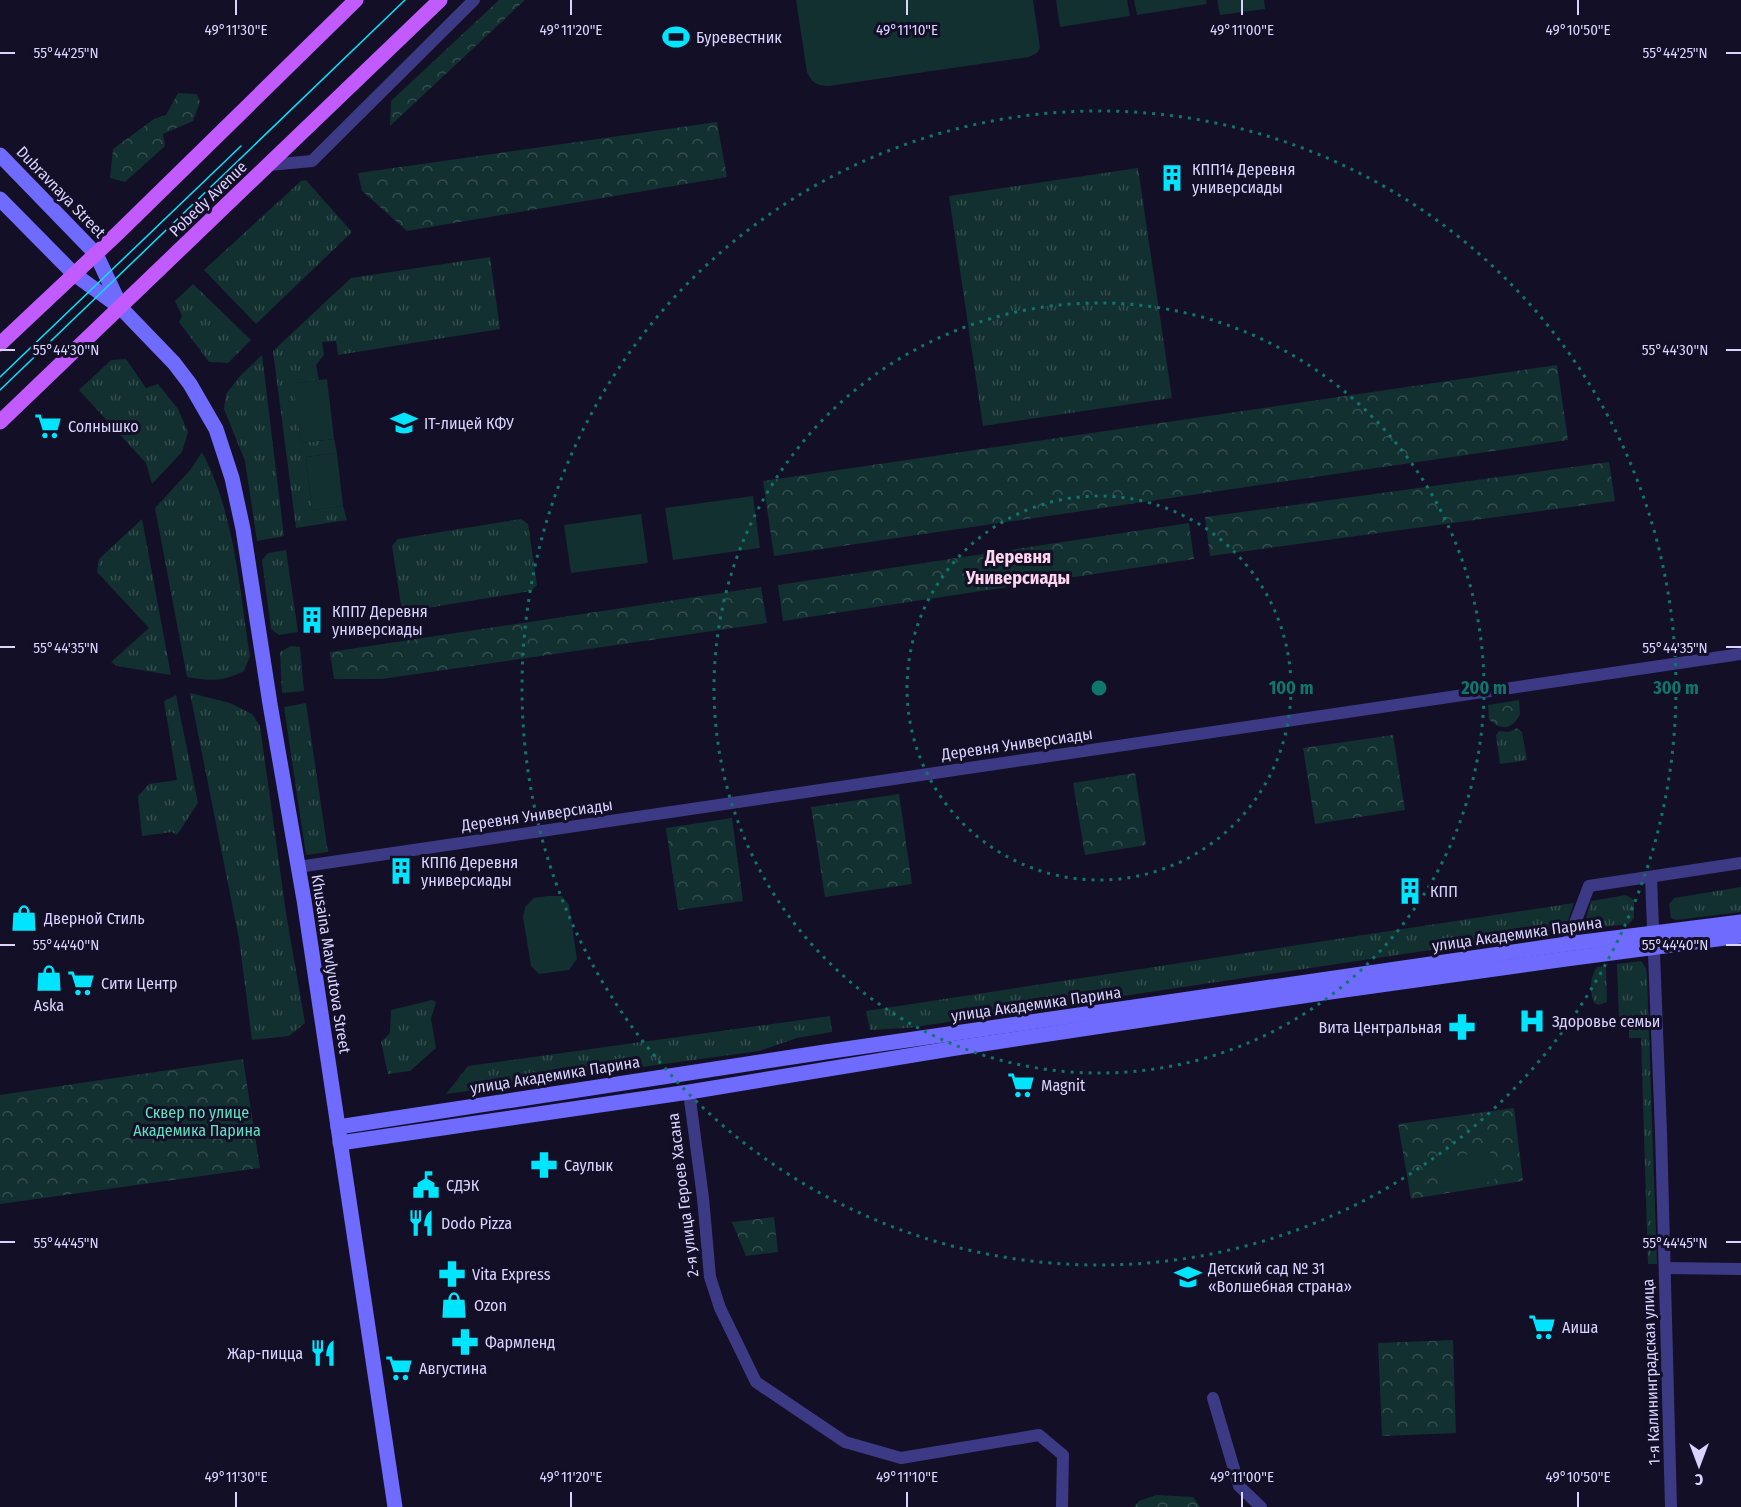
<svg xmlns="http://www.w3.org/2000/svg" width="1741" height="1507" viewBox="0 0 1741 1507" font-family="'Fira Sans Condensed',sans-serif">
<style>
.grass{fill:url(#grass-tufts)}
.forest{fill:url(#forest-crowns)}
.pitch{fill:#12302f}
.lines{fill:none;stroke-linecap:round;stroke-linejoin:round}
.street{stroke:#3d3a85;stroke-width:12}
.secondary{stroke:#6f6bff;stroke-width:15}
.primary{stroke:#c25bff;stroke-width:15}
.tram{stroke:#00e5ff;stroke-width:1.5}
.ticks{fill:none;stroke:#d9d4ff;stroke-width:2}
.ring{fill:none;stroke:#0f766e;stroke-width:3;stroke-dasharray:3 6}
.labels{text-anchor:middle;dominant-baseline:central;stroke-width:6;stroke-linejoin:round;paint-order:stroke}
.poi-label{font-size:16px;fill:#d9d4ff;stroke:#130f26;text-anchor:start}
.street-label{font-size:16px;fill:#d9d4ff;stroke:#130f26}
.park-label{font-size:16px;fill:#5fe0c0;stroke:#130f26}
.neighbourhood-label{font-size:18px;font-weight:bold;fill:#ffd6f0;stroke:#130f26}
.ticks-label{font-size:15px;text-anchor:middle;fill:#d9d4ff;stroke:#130f26;stroke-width:6;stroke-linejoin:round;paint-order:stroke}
.centre{fill:#0f766e;stroke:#130f26;stroke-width:3}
.ring-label{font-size:18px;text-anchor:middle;font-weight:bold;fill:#0f766e;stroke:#130f26;stroke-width:6;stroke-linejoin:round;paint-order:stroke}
</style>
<defs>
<pattern id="grass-tufts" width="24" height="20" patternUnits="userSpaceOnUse" patternTransform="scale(1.5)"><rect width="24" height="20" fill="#12302f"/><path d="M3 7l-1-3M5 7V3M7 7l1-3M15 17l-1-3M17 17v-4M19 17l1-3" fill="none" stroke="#344d4e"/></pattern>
<pattern id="forest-crowns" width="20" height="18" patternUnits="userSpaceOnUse" patternTransform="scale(1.5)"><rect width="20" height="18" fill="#12302f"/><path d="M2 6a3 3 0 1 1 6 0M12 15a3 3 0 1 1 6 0" fill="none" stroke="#344d4e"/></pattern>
</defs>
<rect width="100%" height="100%" fill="#130f26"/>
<!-- grass -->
<g class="grass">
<polygon points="1138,168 1172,398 983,426 949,196"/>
<polygon points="306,180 352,232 256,324 204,270 301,181"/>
<polygon points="490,257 500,329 338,355 336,341 322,342 324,355 316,365 319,380 294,383 301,443 334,439 337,453 306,457 312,510 343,506 347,520 296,528 273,351 351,278"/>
<polygon points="193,284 251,340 228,363 209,362 179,322 182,316 175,301"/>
<polygon points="262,355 284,536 257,541 245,461 224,409 226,394 240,376"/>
<polygon points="126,359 146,388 158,384 178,409 188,432 182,452 152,484 146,463 79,390 111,360"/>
<path d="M202 452C235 514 239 588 250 656L244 671C222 682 211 681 187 677L155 508 191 469Z"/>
<polygon points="142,519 171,675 117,666 111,662 149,628 97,572 99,559"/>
<polygon points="521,519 528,524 537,585 531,591 408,611 401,605 392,546 398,539"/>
<polygon points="286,550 298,632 279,635 271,629 262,560 268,553"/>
<polygon points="291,646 300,647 304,691 282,693 280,652"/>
<polygon points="190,693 230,703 252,714 260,726 286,913 305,1023 289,1036 252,1040 239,939"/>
<polygon points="176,695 198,803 177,835 172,832 142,836 138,796 149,784 177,780 164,701"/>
<polygon points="306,703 328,852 306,855 284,707"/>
<polygon points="1517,728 1522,732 1527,760 1500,764 1496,735 1499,731 1509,732"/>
<polygon points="1741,887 1741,912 1676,920 1671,918 1669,904 1674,898"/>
<polygon points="1626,895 1634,900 1634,918 1629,924 1583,929 1591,901"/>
<polygon points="1574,903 1565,930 908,1028 870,1030 866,1011"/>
<polygon points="1641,961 1646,968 1647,976 1657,1264 1648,1264 1641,1038 1629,1038 1629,1018 1619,1017 1617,964"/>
<path d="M1606 966 1607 1002 1599 1005 1594 1003C1590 990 1589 979 1597 967Z"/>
<polygon points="432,1000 436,1002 431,1019 436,1048 410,1071 388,1074 381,1042 390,1033 391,1010"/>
<polygon points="830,1016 832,1032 797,1038 759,1051 446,1094 468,1066"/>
</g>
<!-- forest -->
<g class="forest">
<polygon points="499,0 525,0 390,126 391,101"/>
<polygon points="178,93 197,94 200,102 193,121 163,134 165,146 125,182 110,178 113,149 154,119 166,115"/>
<polygon points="717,122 727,177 407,231 362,191 358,173"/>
<polygon points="1557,365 1568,440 774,556 763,481"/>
<polygon points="1609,462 1615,501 1210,556 1205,517"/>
<polygon points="1189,523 1194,559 783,621 778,585"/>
<polygon points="761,587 767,623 382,679 334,679 330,652"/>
<path d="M1519 700 1520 714C1513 730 1500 731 1489 719L1488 705Z"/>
<polygon points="1393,735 1405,810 1315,824 1303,748"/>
<polygon points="1135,773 1146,845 1085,855 1073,783"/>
<polygon points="899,794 912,884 825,897 811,807"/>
<polygon points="732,818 743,901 678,910 666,828"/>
<polygon points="243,1059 260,1168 0,1204 0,1095"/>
<polygon points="1514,1108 1523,1181 1411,1199 1398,1124"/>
<polygon points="774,1217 778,1252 746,1256 732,1222"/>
<polygon points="1453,1340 1456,1433 1382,1436 1378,1343"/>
<polygon points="1157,1495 1193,1497 1200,1507 1134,1507 1139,1501"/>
</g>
<!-- pitch -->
<g class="pitch">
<path d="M796 0H1033L1040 48 1037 53 1029 57 829 86C817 86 812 83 807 72Z"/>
<polygon points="1056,0 1127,0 1130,16 1060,27"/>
<polygon points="1134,0 1206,0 1207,4 1137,15"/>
<polygon points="1217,0 1264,0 1265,9 1220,15"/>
<polygon points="327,379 334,439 301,443 293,383"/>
<polygon points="337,453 343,506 312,510 306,457"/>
<polygon points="753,496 760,548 673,560 665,508"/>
<polygon points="641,514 648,563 571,573 564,525"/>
<polygon points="547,896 562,896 569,905 577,959 569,970 539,974 531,966 523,917 525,907 534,898"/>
<polygon points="1490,1151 1495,1181 1440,1189 1436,1159"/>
</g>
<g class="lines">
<!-- street -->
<g class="street">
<polyline points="269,165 312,161 474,0"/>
<polyline points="298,867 1741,654"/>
<polyline points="1651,877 1661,1132 1671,1507"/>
<polyline points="1567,944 1589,886 1741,863"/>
<polyline points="689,1092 703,1198 710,1277 720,1308 756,1382 845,1442 901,1458 1039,1435 1063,1455 1062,1507"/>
<polyline points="1665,1268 1741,1269"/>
<polyline points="1213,1398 1239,1486 1261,1507"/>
</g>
<!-- secondary -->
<g class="secondary">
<polyline points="0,155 96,254 120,305"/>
<polyline points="0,199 74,274 121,308 174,363 190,384 216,429 232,478 243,529 270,704 304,900 395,1507"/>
<polyline points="338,1127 825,1052 1567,944 1741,922"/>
<polyline points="340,1143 689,1092 956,1048 1323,993 1566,959 1741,936"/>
</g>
<!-- primary -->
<g class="primary">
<polyline points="0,344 118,233 356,0"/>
<polyline points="0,422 440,0"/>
</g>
<!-- tram -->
<g class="tram">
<polyline points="0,377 241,146"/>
<polyline points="0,390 405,0"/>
</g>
</g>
<!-- ticks -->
<path class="ticks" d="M236 0V15M571 0V15M907 0V15M1242 0V15M1578 0V15M0 53H15M1726 53H1741M0 350H15M1726 350H1741M0 647H15M1726 647H1741M0 945H15M1726 945H1741M0 1242H15M1726 1242H1741M236 1492V1507M571 1492V1507M907 1492V1507M1242 1492V1507M1578 1492V1507"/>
<!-- distance rings -->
<g class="ring">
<circle cx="1099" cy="688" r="192"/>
<circle cx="1099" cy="688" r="385"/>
<circle cx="1099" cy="688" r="577"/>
</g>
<!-- icons -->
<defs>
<symbol id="stadium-bare" viewBox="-9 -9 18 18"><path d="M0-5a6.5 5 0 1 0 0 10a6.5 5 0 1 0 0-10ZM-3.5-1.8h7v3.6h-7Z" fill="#00e5ff" stroke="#130f26" stroke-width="2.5" paint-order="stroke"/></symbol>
<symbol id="building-bare" viewBox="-9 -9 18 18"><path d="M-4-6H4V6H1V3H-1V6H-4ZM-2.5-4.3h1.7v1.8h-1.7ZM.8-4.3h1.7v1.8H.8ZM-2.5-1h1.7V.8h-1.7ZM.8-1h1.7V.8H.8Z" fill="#00e5ff" stroke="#130f26" stroke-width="2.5" paint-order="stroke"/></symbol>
<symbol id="school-bare" viewBox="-9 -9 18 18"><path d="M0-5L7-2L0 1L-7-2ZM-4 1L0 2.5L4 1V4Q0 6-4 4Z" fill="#00e5ff" stroke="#130f26" stroke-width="2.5" paint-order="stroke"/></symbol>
<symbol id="supermarket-bare" viewBox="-9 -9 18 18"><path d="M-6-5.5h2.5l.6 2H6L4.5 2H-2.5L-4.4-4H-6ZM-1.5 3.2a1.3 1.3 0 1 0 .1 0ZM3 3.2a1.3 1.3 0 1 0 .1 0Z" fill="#00e5ff" stroke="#130f26" stroke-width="2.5" paint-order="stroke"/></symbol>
<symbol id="shop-bare" viewBox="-9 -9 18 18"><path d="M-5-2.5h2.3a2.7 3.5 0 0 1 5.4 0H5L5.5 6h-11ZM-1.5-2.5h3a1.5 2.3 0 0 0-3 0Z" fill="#00e5ff" stroke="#130f26" stroke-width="2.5" paint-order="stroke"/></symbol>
<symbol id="hospital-bare" viewBox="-9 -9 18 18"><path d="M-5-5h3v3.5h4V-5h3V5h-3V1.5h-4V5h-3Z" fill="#00e5ff" stroke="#130f26" stroke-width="2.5" paint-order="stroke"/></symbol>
<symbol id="pharmacy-bare" viewBox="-9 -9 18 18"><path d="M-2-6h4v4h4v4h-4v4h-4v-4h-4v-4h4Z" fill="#00e5ff" stroke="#130f26" stroke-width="2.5" paint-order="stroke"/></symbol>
<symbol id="civic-bare" viewBox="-9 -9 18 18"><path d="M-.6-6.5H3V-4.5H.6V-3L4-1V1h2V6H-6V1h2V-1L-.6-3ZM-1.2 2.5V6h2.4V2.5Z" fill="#00e5ff" stroke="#130f26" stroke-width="2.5" paint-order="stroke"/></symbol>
<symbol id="restaurant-bare" viewBox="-9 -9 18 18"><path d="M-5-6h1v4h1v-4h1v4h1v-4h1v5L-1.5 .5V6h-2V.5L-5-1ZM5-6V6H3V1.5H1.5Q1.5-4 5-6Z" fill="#00e5ff" stroke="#130f26" stroke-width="2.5" paint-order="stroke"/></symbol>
</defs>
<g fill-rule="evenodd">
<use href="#stadium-bare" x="657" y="18" width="38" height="38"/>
<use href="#building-bare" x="1153" y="159" width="38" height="38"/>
<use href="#school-bare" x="385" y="404" width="38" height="38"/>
<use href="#supermarket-bare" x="29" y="407" width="38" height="38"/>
<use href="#building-bare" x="293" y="601" width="38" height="38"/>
<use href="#building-bare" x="382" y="852" width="38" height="38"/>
<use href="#building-bare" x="1391" y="872" width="38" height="38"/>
<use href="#shop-bare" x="5" y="899" width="38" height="38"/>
<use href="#shop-bare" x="30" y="959" width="38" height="38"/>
<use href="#supermarket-bare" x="62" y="964" width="38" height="38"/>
<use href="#hospital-bare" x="1513" y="1002" width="38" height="38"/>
<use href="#pharmacy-bare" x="1443" y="1008" width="38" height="38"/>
<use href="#supermarket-bare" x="1002" y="1066" width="38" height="38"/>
<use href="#pharmacy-bare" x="525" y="1146" width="38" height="38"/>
<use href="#civic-bare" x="407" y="1166" width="38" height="38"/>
<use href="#restaurant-bare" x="402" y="1204" width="38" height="38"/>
<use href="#pharmacy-bare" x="433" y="1255" width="38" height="38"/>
<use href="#school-bare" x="1169" y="1258" width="38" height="38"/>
<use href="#shop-bare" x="435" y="1286" width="38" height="38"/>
<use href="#supermarket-bare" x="1523" y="1308" width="38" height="38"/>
<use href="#pharmacy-bare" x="446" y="1323" width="38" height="38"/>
<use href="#restaurant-bare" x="304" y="1334" width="38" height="38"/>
<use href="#supermarket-bare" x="380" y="1349" width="38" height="38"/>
</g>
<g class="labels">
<!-- poi labels -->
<g class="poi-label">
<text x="696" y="37">Буревестник</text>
<text x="1192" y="169">КПП14 Деревня<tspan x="1192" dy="18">универсиады</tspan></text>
<text x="424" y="423">IT-лицей КФУ</text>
<text x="68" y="426">Солнышко</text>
<text x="332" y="611">КПП7 Деревня<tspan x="332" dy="18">универсиады</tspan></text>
<text x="421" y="862">КПП6 Деревня<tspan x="421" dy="18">универсиады</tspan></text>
<text x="1430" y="891">КПП</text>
<text x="44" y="918">Дверной Стиль</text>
<text x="101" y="983">Сити Центр</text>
<text x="49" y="1005" text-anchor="middle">Aska</text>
<text x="1552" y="1021">Здоровье семьи</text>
<text x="1442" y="1027" text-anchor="end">Вита Центральная</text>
<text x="1041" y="1085">Magnit</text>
<text x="564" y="1165">Саулык</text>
<text x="446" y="1185">СДЭК</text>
<text x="441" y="1223">Dodo Pizza</text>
<text x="1208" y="1268">Детский сад № 31<tspan x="1208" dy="18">«Волшебная страна»</tspan></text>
<text x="472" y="1274">Vita Express</text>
<text x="474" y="1305">Ozon</text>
<text x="1562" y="1327">Аиша</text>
<text x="485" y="1342">Фармленд</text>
<text x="303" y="1353" text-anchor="end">Жар-пицца</text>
<text x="419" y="1368">Августина</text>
</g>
<!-- street labels -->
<g class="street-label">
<text transform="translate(61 192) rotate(46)">Dubravnaya Street</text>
<text transform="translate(208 199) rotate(-44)">Pobedy Avenue</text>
<text transform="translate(1017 744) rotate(-8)">Деревня Универсиады</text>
<text transform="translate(537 815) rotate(-8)">Деревня Универсиады</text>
<text transform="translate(1517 934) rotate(-8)">улица Академика Парина</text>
<text transform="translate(331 964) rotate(81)">Khusaina Mavlyutova Street</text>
<text transform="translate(1036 1004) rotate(-8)">улица Академика Парина</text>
<text transform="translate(555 1075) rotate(-9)">улица Академика Парина</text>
<text transform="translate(683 1195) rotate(-97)">2-я улица Героев Хасана</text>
<text transform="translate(1651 1372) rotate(-92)">1-я Калининградская улица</text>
</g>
<!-- park labels -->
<g class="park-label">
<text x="197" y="1112">Сквер по улице<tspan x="197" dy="18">Академика Парина</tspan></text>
</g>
<!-- neighbourhood labels -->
<g class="neighbourhood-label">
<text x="1018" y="557">Деревня<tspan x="1018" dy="21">Универсиады</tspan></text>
</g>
</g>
<g class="ticks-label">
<text x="236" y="35">49°11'30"E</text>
<text x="571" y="35">49°11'20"E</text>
<text x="907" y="35">49°11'10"E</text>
<text x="1242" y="35">49°11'00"E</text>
<text x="1578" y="35">49°10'50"E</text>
<text x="1675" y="58">55°44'25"N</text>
<text x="66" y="58">55°44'25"N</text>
<text x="1675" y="355">55°44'30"N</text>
<text x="66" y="355">55°44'30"N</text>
<text x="1675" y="653">55°44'35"N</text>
<text x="66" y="653">55°44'35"N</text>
<text x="1675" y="950">55°44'40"N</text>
<text x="66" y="950">55°44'40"N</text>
<text x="1675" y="1248">55°44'45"N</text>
<text x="66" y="1248">55°44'45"N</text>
<text x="236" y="1482">49°11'30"E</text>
<text x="571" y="1482">49°11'20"E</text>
<text x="907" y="1482">49°11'10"E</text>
<text x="1242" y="1482">49°11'00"E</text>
<text x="1578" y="1482">49°10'50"E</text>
</g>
<circle cx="1099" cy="688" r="9" class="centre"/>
<g class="ring-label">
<text x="1291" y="694">100 m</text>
<text x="1484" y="694">200 m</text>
<text x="1676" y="694">300 m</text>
</g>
<!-- north arrow -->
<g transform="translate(1699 1465) rotate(180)" stroke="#130f26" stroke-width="4.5" paint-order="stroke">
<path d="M0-4.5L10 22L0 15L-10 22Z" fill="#d9d4ff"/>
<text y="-9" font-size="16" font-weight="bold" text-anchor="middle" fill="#d9d4ff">С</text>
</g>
</svg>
